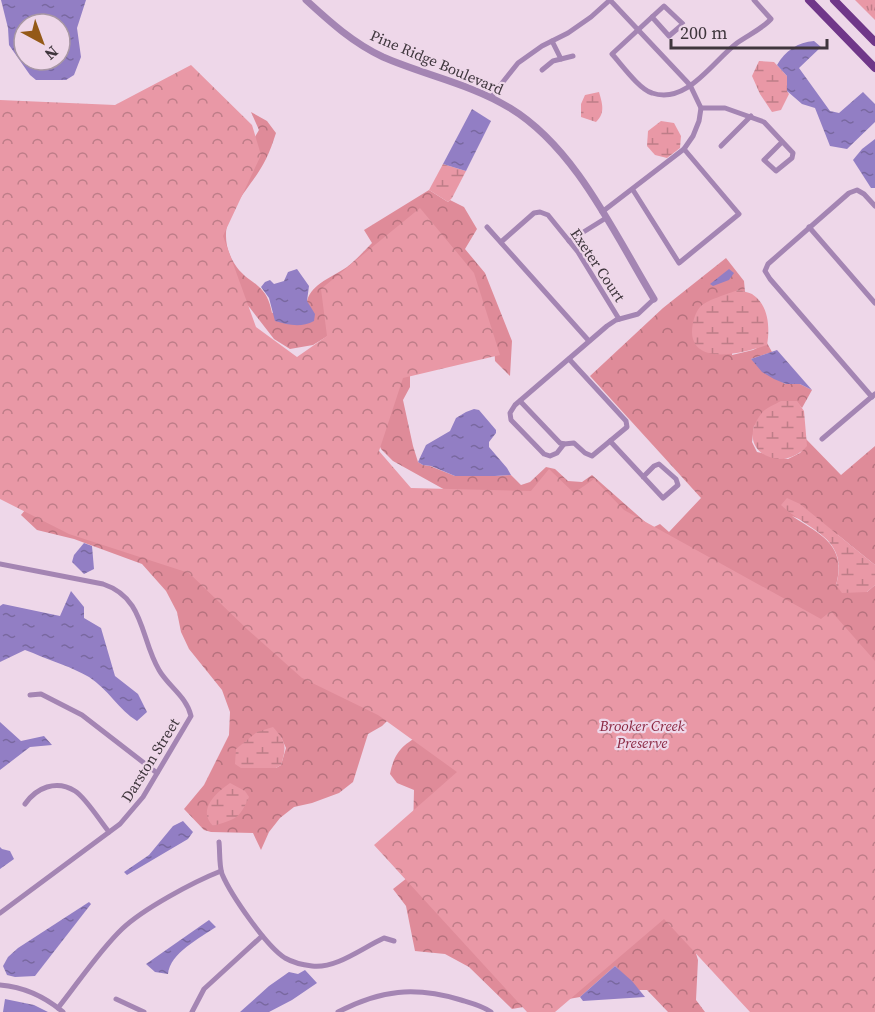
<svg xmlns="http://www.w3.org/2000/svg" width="875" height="1012" viewBox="0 0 875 1012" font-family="'Source Serif 4',serif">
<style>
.grass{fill:url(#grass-tufts)}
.forest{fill:url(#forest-crowns);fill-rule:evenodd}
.wetland{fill:url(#wetland-marsh)}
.park{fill:url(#park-crowns)}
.water{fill:url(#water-ripples);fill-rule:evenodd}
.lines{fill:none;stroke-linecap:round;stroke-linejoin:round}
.minor{stroke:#a485b3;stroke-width:5}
.tertiary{stroke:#a485b3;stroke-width:7}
.primary{stroke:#703789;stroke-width:8}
.labels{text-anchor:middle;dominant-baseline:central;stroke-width:4.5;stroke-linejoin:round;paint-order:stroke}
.street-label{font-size:15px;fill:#3f363d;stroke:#eed7e9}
.park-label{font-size:15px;font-style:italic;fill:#8b2842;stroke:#eed7e9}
</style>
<defs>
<pattern id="grass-tufts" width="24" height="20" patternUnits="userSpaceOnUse" patternTransform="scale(1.5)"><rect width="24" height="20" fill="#e998a6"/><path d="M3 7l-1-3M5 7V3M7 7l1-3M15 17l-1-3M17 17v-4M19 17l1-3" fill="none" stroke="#be7d88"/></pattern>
<pattern id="forest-crowns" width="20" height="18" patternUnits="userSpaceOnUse" patternTransform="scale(1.5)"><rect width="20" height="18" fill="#df8b99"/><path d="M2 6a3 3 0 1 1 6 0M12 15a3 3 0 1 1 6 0" fill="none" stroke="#b6727e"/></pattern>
<pattern id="wetland-marsh" width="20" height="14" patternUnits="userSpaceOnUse" patternTransform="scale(1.5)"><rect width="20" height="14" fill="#e998a6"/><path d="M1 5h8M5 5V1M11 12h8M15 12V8" fill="none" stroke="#be7d88"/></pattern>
<pattern id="park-crowns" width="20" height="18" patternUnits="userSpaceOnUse" patternTransform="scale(1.5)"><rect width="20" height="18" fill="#e998a6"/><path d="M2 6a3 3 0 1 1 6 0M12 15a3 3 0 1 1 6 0" fill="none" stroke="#be7d88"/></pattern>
<pattern id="water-ripples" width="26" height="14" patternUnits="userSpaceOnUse" patternTransform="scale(1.5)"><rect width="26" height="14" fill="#927ec4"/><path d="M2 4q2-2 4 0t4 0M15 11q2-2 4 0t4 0" fill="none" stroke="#7968a0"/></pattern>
</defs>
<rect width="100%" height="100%" fill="#eed7e9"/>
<!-- grass -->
<polygon class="grass" points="855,0 875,0 875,20"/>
<!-- forest -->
<g class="forest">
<path d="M251 112 267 121 276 133C273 142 270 151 266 159 249 194 209 220 234 263 248 286 266 280 272 313L307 301C312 283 333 277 347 267 356 260 364 251 372 243L364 230 429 190 448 202 450 200 464 207 477 229 465 249 485 273 512 341 510 376 495 361 494 343 336 331 313 345 290 349 274 339 250 308 216 273 223 191 259 130Z"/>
<path d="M726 258 744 281 745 292 737 290 732 355 753 350 767 343 772 352 751 359 785 384H800L812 390 802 408 796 401 754 426 752 442 757 452 788 459 800 453 806 446V439L841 475 875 446V565L838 535 792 516C821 535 847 545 836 585L867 592 875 585V729L393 461 381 449 370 424 380 387 410 372V387L403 400 413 446 418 462 423 465 430 466 455 476H495L511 475 521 485 530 482 546 467 555 469 568 481 582 482 592 475 652 528 660 524 669 532 701 498 590 376 663 308Z"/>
<path d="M93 494 394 714 382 726 368 734 353 782 339 793 312 803 294 807 280 818 269 832 261 850 253 833 211 832 204 830 184 809 204 785 229 735 230 712 222 690 189 649 181 632 177 612 166 591 142 564 74 539 37 530 21 515 30 504ZM281 737 286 748 281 765 276 768 261 767Z"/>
<path d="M425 732 612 876 692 941 698 960 696 1000 705 1012H668L647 990H639L615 966 580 997 512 1009 469 967 445 954 415 951 406 906 393 889 412 874 414 790 397 783 390 774C395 749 405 744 425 732Z"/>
</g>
<!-- wetland -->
<g class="wetland">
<polygon points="759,61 774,62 787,76 787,91 789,94 781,110 772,112 760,94 752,76"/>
<path d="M599 92C602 103 606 113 596 122L581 117V104L585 95Z"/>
<polygon points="661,121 674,123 681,136 680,148 667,158 655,155 647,146 648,131"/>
<polygon points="443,164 466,171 452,198 448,202 429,190"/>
<path d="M738 290C742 291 748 292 752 294 769 305 770 328 767 345 747 352 694 367 692 333 692 325 694 314 700 307 706 300 728 294 738 290Z"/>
<path d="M781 401H797L804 411 807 446C782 475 733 451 761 414 765 408 774 405 781 401Z"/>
<path d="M787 498 800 504 875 565V585L867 592 842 593 836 585C850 537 808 531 781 505Z"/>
<path d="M273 727C286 742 287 746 281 765L276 768H241L235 764 236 749 257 732Z"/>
<path d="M230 783 245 791 249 797C239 820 235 819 213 826 197 809 216 793 230 783Z"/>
</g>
<!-- park -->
<polygon class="park" points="191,65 252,125 261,155 223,236 256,327 297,357 327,336 321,289 420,208 474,273 500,355 403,378 379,451 411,488 531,491 549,469 574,493 594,479 624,510 821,619 831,611 875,661 875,1012 750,1012 664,919 555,1012 527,1012 374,845 457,772 378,715 302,678 248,630 189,573 69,534 0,499 0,100 115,105"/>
<!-- water -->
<g class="water">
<path d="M1 0H86L77 28 81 57 74 75 66 80H36L30 75 9 45 8 28ZM24 24H60V60H24Z"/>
<path d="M814 41 821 47 799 68 830 111 839 113 863 92 875 104V122L847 149 830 146 815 108 802 104 787 91V76L777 65C785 51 798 42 814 41Z"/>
<polygon points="472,109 491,121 466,171 443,164"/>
<polygon points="875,139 875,188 871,188 853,160 862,149"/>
<path d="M297 269 309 286 307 301 315 314 314 321C301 328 288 325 275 321L269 298 261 287 265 282 270 280 274 284 284 281 288 272Z"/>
<polygon points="729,269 734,273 729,280 713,286 710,284"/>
<polygon points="777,350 812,390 800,384 786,384 774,379 762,372 751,359"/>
<polygon points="474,409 479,410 496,430 496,433 489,442 489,447 507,468 511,475 495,476 455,476 431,466 423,465 418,462 426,445 450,431 456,418 466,412"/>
<polygon points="84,543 92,546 94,569 84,574 72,562 74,555"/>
<path d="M71 591 84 607V618L101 628 115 676 138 694 147 712 137 721C119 710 108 689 89 677 72 667 51 661 33 653L25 650 0 662V606L3 604 60 616Z"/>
<polygon points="0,722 21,741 44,736 52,745 30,747 0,770"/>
<polygon points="183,821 193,832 188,839 127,875 124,872 149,855 173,826"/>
<polygon points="0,847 2,849 10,851 14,859 0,869"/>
<polygon points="89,902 91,904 35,976 15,977 7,975 3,966 8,957 18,948"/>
<path d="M209 920 216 927C200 938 170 953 168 974L155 972 146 964Z"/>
<polygon points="615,966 632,981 645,997 583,1001 580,997"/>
<polygon points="305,970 317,983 292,1000 269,1012 240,1012 269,986 289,972 298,974"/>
<polygon points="5,999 34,1005 48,1012 3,1012"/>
</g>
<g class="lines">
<!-- minor -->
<g class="minor">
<polygon points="664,6 683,24 669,36 652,17"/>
<path d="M652 17 612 54C622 65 639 89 652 93 687 105 713 61 737 43 748 35 762 29 771 19L754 0"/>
<polyline points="552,41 561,59"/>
<polyline points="542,70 553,61 573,56"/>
<polyline points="491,97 518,63 542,46 568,33 591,17 610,0 690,85 701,108 699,121 693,136 684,149 602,212"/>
<polyline points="701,108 725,108 764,122 793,153 792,158 776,171 764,160 782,142"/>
<polyline points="721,146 751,116"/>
<polyline points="633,190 679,263 739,214 684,149"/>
<polyline points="487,227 589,341"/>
<polyline points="809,227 875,303"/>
<polyline points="569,241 606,218"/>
<polyline points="501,242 534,213 540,212 548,215 578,252 619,319"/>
<polyline points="872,397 770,279 765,271 768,264 849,193 857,190 864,194 875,206"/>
<polyline points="520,401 560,443 564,444 574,443 585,453 592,456 627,427 626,421 569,359"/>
<polyline points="822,439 875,394"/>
<polyline points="610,441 663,498 678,485 676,479 659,464 654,466 643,477"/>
<polyline points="564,444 557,453 550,456 544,454 511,420 510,413 515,405 607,326 616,320 638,314 654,299"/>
<path d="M0 564 103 584C145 598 140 638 159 670 168 686 187 697 191 716L143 797 120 824 0 913"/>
<polyline points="30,695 41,694 82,715 157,773"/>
<path d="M25 804C36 788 56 779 75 791 86 798 100 821 109 832"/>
<path d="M219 842C220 851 219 865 222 874 231 895 266 946 285 958 292 962 303 965 312 966 336 969 362 948 384 938L394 941"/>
<path d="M0 985C25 987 44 996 63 1012"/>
<polyline points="116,999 144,1012"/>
<path d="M58 1008C78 983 99 951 122 929 143 909 193 882 221 871"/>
<polyline points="192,1012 204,989 262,936"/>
<path d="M338 1012C381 990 414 986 461 1000 471 1003 483 1006 491 1012"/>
</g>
<!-- tertiary -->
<path class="tertiary" d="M306 0C330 22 353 43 383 57 424 75 471 84 510 108 576 148 615 235 654 299"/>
<!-- primary -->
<g class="primary">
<polyline points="809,0 875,68"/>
<polyline points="834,0 875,42"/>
</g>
</g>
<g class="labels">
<!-- street labels -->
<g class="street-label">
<text transform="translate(437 62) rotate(23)">Pine Ridge Boulevard</text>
<text transform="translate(598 265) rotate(56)">Exeter Court</text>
<text transform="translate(150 760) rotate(-58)">Darston Street</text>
</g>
<!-- park labels -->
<g class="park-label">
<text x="642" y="725">Brooker Creek<tspan x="642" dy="17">Preserve</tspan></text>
</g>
</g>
<!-- north arrow -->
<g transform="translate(42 42) rotate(139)"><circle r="28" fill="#eed7e9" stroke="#a897a4" stroke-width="1.5"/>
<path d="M0-4.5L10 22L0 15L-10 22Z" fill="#945918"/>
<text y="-9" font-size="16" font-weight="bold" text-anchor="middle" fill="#3f363d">N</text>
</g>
<!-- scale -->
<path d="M671 39v9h156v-9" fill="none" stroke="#3f363d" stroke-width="3"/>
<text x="680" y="39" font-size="18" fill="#3f363d" stroke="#eed7e9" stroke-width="4.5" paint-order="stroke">200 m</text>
</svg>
